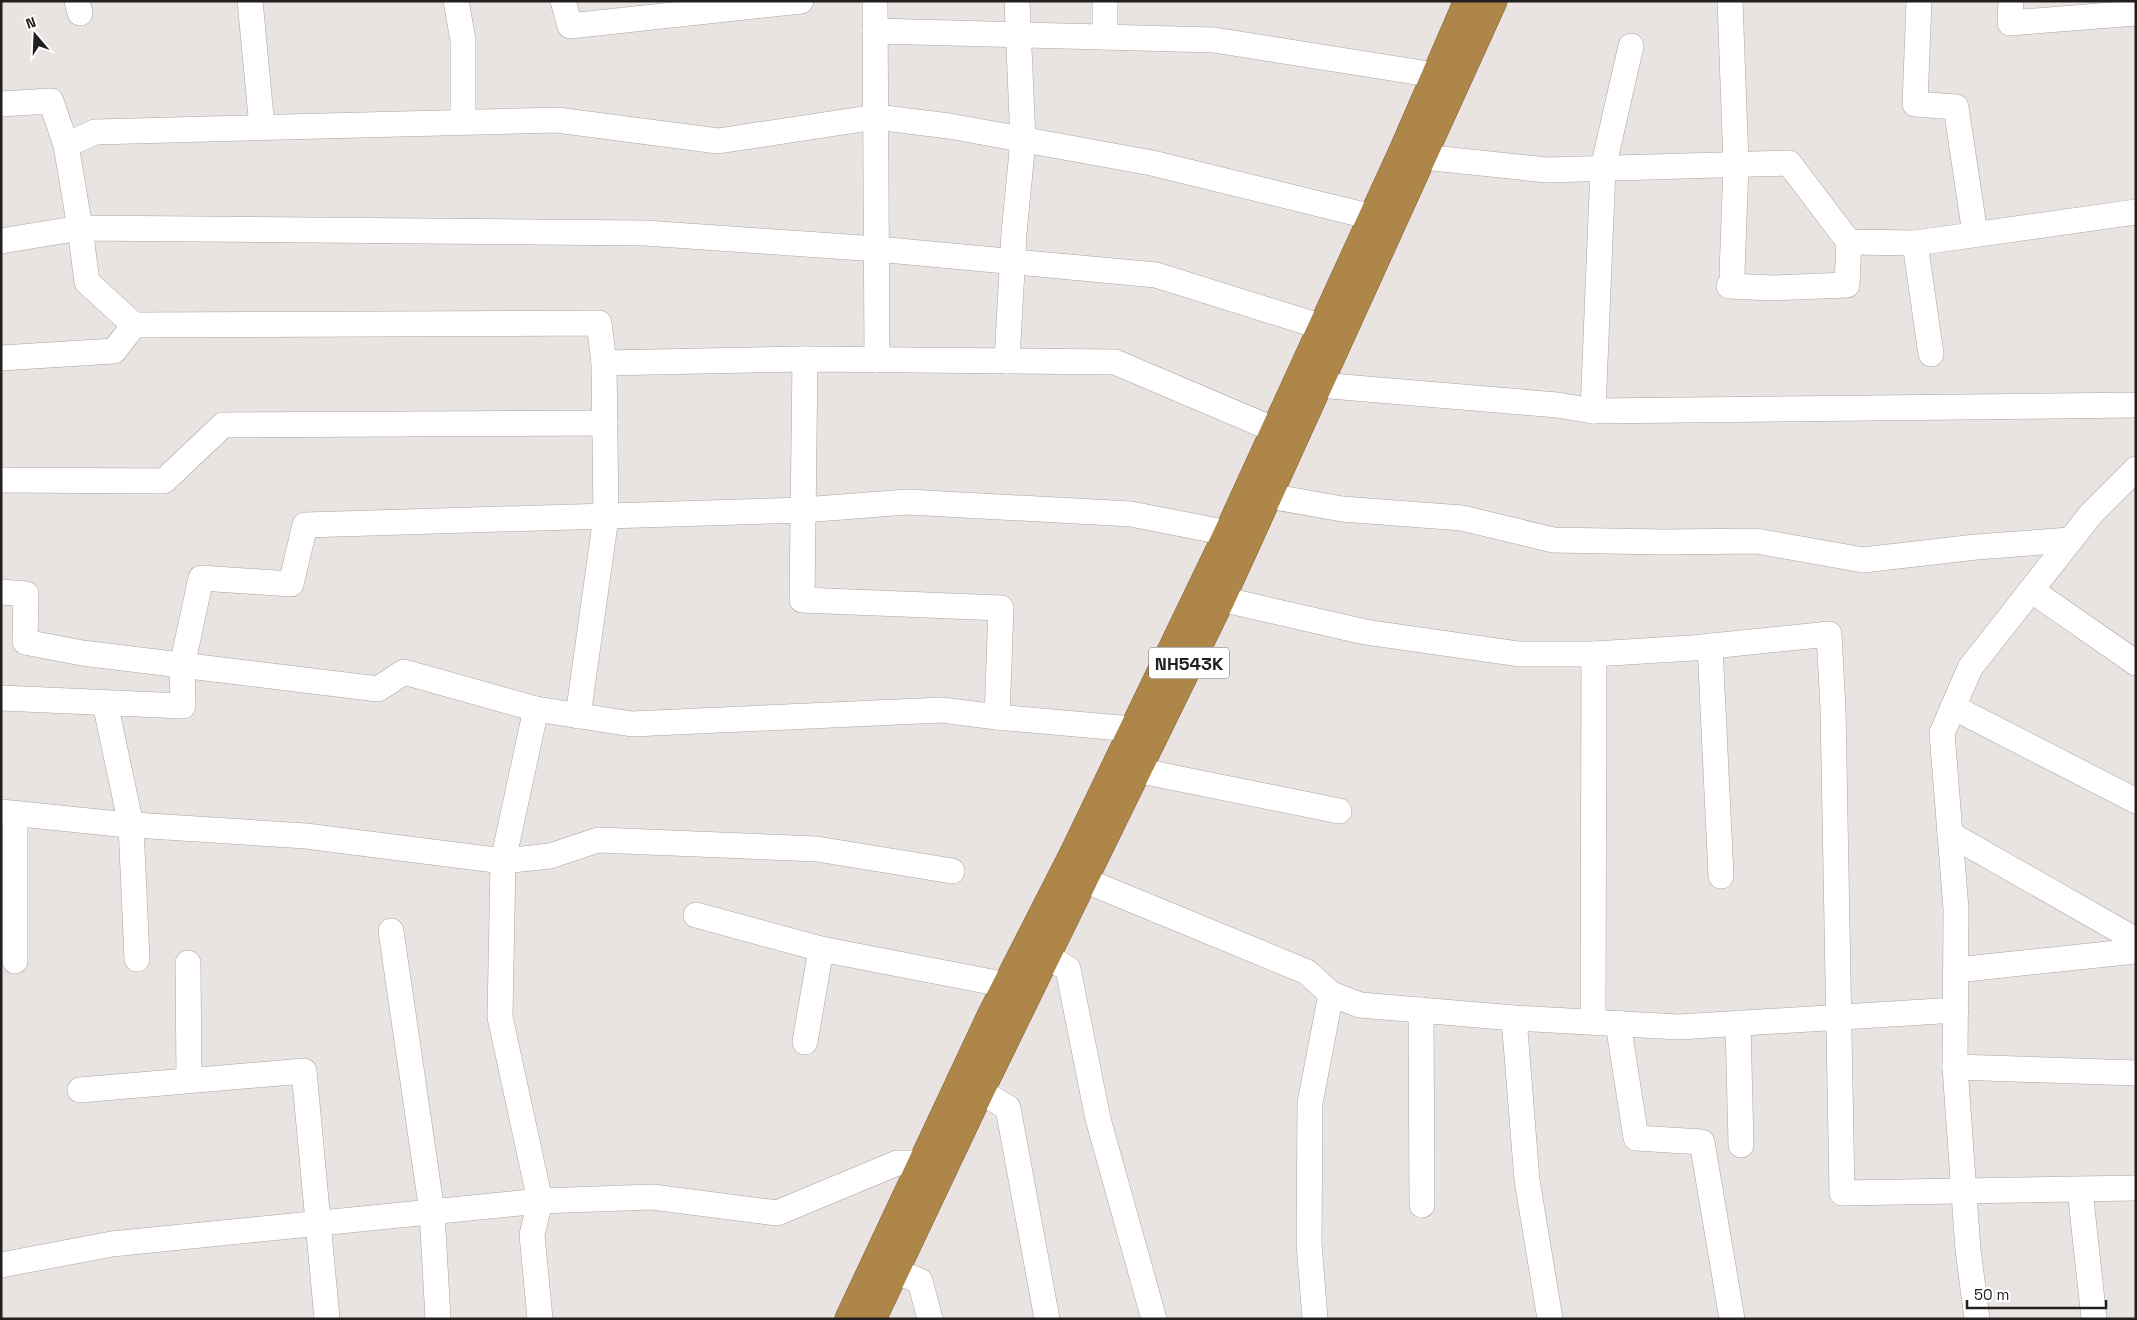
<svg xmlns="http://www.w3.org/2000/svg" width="2137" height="1320" viewBox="0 0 2137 1320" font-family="'Space Grotesk',sans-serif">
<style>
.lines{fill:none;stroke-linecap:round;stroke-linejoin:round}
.minor-casing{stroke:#aaa4a2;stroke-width:26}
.highway-casing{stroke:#7e623a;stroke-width:29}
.minor{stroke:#fff;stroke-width:25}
.highway{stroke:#af8649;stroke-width:28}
.labels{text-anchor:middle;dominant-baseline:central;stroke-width:4;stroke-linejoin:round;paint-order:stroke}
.shield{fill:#fff;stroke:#646362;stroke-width:1}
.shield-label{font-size:18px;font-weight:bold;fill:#22201f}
</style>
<rect width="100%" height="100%" fill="#e9e3e1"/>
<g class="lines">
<defs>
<g id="minor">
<polyline points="77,1 80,13"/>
<polyline points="250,1 262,127"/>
<polyline points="456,1 463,40 463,122"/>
<polyline points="563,1 570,26 801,1"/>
<polyline points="875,1 877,360"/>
<polyline points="1730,1 1736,164 1732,274"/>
<polyline points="1919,1 1915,104 1956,107 1975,234"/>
<polyline points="2011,1 2010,23 2136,13"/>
<polyline points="875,31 1214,40 1435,75"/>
<polyline points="1105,37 1105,1"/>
<polyline points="1,104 51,101 66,145"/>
<polyline points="1423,157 1547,170 1789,163 1849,242 1915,243 2136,212"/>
<polyline points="1,241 80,228 66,145 95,132 557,120 718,141 876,117 949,126 1152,163 1372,217"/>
<polyline points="1915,243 1931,354"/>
<polyline points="1729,286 1773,288 1847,285 1849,242"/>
<polyline points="134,325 87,282 80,228 645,233 877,249 1156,275 1322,327"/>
<polyline points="1,358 114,351 134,325 599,323 604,363 805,359 1115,362 1275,430"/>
<polyline points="805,359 802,600 1001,608 997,717"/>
<polyline points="1007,361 1014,233 1023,141 1017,1"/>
<polyline points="1319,385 1557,405 1593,411 2136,405"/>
<polyline points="1593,411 1603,168 1631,46"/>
<polyline points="1,480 164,481 223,425 605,423"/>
<polyline points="1269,496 1342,509 1462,518 1553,540 1663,542 1756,541 1863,560 1976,547 2070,540"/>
<polyline points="2031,590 2136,663"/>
<polyline points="1,592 26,594 25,642 82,653 378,689 404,672 536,709 632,724 942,710 997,717 1132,729"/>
<polyline points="1221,599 1365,632 1519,654 1594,654 1692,648 1829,634 1833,709 1842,1193 2136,1188"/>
<polyline points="1710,646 1721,876"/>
<polyline points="1,698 183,706 182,666 201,578 291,584 305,525 803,510 907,502 1131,514 1228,533"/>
<polyline points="105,703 131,825 137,959"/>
<polyline points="1953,707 2136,801"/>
<polyline points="536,709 503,861 500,1017 540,1201 532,1235 540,1319"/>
<polyline points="578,716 606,517 604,363"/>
<polyline points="1136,770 1339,811"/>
<polyline points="1,812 118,824 306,836 503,861 550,856 598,840 817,849 952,871"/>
<polyline points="15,814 15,961"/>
<polyline points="1950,834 2136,940"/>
<polyline points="1084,880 1307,972 1331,994 1360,1005 1514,1018 1679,1027 1956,1010"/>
<polyline points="696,915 821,949 1007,985"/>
<polyline points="391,931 432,1212 438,1319"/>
<polyline points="1047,956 1068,969 1098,1119 1154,1319"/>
<polyline points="188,963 189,1080"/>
<polyline points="1956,970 2136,951"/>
<polyline points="1421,1010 1422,1205"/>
<polyline points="1514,1018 1527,1180 1550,1319"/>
<polyline points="1593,1021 1594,654"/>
<polyline points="1618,1023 1636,1138 1702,1142 1732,1319"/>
<polyline points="1738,1023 1741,1145"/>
<polyline points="805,1042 821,949"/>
<polyline points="1955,1067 2136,1073"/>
<polyline points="80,1090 304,1071 327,1319"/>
<polyline points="980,1091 1008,1108 1047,1319"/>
<polyline points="2080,1190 2094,1319"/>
<polyline points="1,1265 112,1244 540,1201 652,1197 777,1213 897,1163 923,1163"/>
<polyline points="894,1271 920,1281 930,1319"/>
<polyline points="1315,1319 1309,1243 1310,1103 1331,994"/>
<polyline points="1977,1319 1968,1250 1955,1067 1956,909 1942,733 1970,668 2091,514 2136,469"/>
</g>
<g id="highway">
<polyline points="849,1319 992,1014 1074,853 1229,531 1403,151 1468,1"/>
<polyline points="872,1319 980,1091 1221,599 1493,1"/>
</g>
</defs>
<!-- minor casing -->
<use href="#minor" class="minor-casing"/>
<!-- highway casing -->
<use href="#highway" class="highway-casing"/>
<!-- minor -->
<use href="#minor" class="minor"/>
<!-- highway -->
<use href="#highway" class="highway"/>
</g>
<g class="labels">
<!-- shield labels -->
<rect class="shield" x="1149" y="647.5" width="80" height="31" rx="4"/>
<g class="shield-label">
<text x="1189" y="663">NH543K</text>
</g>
</g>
<!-- border -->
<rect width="2137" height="1320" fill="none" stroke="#22201f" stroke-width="5"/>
<!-- north arrow -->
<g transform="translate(35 35) rotate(341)" stroke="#ffffff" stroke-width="4" paint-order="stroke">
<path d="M0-4L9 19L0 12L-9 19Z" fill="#22201f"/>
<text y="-8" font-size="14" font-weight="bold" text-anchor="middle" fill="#22201f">N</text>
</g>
<!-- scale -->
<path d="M1967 1300v8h139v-8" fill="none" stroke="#22201f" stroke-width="2.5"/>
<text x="1974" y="1300" font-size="15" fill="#22201f" stroke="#ffffff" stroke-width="4" paint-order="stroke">50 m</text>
</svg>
